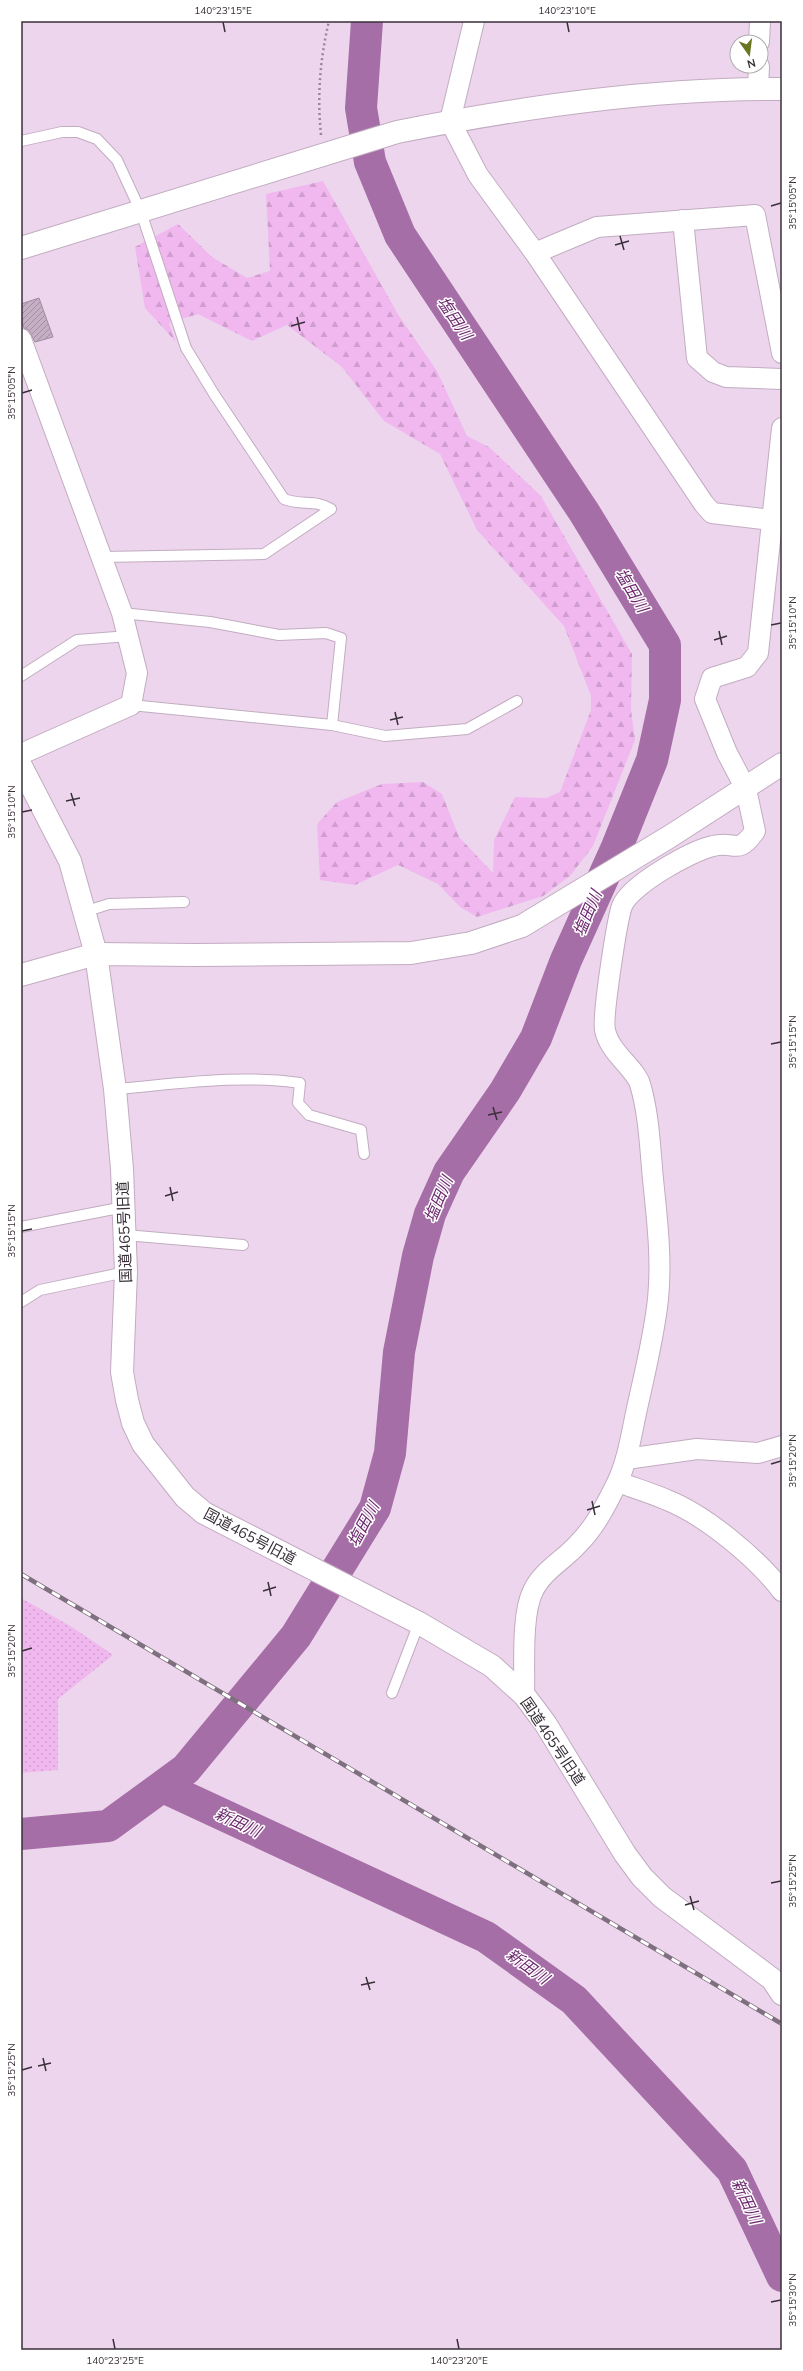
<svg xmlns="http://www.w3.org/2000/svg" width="803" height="2371" viewBox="0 0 803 2371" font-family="Mulish,'Noto Sans JP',sans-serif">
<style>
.grass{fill:url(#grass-dots)}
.forest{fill:url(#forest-firs)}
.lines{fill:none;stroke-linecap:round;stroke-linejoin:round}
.river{stroke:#a66ea6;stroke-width:32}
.building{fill:url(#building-hatch);stroke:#a18ba0}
.service-casing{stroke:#c2acc1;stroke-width:12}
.minor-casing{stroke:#c2acc1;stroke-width:22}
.tertiary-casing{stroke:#c2acc1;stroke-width:24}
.path{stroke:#978797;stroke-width:2.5;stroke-dasharray:2 3;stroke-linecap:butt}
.service{stroke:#fff;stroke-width:10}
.minor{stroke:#fff;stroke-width:20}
.tertiary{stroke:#fff;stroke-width:22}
.rail-casing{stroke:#7f707f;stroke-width:4.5}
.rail{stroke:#fff;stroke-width:3;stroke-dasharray:9;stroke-linecap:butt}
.ticks{fill:none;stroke:#393039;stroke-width:1.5}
.labels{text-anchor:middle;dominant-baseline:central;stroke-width:3;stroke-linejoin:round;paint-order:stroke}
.street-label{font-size:15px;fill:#393039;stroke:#fff}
.water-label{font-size:16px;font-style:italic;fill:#6d286e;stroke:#fff}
.neatline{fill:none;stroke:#393039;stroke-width:1.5}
.ticks-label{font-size:10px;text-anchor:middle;fill:#393039}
</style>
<defs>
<pattern id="grass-dots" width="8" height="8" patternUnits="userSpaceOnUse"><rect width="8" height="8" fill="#f0b8ef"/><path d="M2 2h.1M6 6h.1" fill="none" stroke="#cf9ece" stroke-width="1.8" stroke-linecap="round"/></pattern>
<pattern id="forest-firs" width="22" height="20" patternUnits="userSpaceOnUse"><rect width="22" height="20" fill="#f0b8ef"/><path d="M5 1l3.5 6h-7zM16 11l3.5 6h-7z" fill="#cf9ece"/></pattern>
<pattern id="building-hatch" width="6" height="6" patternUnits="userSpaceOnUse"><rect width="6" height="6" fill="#c5afc5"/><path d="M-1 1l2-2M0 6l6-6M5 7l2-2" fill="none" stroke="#a18fa1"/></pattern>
</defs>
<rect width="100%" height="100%" fill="#edd6ed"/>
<!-- grass -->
<polygon class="grass" points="21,1598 72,1627 113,1655 58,1699 58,1770 21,1773"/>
<!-- forest -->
<polygon class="forest" points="323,181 399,316 437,371 467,436 489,447 541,496 632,654 631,710 635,740 593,846 570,876 543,896 477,917 460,907 438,884 398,865 355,885 320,880 317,824 337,802 382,784 423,782 442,794 459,837 493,873 494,840 515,797 546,798 560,792 591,710 591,696 564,626 477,530 440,454 384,421 342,367 287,325 252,341 198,314 169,323 176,342 145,308 135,247 178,224 212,257 247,278 270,271 266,194"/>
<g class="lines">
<!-- river -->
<g class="river">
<polyline points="163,1787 486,1937 574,2000 732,2170 782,2276"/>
<polyline points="21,1834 108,1826 186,1769 296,1636 375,1508 390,1453 399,1352 418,1256 430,1214 449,1172 505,1091 536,1038 566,960 617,847 652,760 665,700 665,645 584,512 400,235 370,162 361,108 367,21"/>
</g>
</g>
<!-- building -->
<polygon class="building" points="39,298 53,337 35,342 29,330 24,328 21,319 21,304"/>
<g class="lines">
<defs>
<g id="service">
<path d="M21 141 62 132H78L97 139 117 160 141 212 186 348 214 394 284 499C302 506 314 499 331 509L264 554 103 557"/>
<polyline points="122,613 210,622 279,635 326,633 341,638 332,725"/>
<polyline points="21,676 77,640 129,636"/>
<polyline points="131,705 332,725 385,736 467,729 517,701"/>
<polyline points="84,912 109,904 184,902"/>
<path d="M115 1089C177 1084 239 1074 300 1083L298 1103 309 1115 361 1130 364 1154"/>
<polyline points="21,1227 124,1207"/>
<polyline points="125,1235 243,1245"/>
<polyline points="21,1302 40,1290 126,1272"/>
<polyline points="392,1693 419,1623"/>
</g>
<g id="minor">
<polyline points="474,21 450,121 478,175 535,253 704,504 712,513 772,520"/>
<polyline points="759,42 760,21"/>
<polyline points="758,89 759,66"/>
<polyline points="683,220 697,358 713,372 726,377 782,379"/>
<polyline points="535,253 597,227 755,215 782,353"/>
<polyline points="21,339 122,613 137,673 131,705 21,754"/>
<polyline points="626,1459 697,1449 758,1453 782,1446"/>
<path d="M618 1482C634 1488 651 1493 667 1500 705 1515 757 1558 782 1591"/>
<path d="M524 1695C525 1667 521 1615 533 1591 542 1571 564 1560 578 1544 595 1527 605 1507 616 1485 627 1463 631 1437 636 1413 644 1376 654 1337 658 1299 662 1259 657 1219 653 1179 650 1148 649 1114 640 1084 635 1068 609 1052 605 1030 602 1017 617 920 622 906 630 885 691 851 713 846 735 840 737 857 755 831L746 789 727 753 705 699 712 678 747 667 758 653 782 428"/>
</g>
<g id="tertiary">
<path d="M21 248 397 132C523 107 653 88 782 89"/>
<polyline points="21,766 70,861 96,954 115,1089 122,1169 126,1272 122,1372 127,1400 133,1423 143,1444 185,1497 204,1513 419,1623 492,1666 524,1695 545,1723 625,1854 642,1877 662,1897 772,1979 782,1994"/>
<polyline points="21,975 96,954 194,955 411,953 471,943 522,926 669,837 782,764"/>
</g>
</defs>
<!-- service casing -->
<use href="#service" class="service-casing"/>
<!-- minor casing -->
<use href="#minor" class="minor-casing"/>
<!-- tertiary casing -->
<use href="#tertiary" class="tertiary-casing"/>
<!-- path -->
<path class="path" d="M321 135C317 96 320 59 329 21"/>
<!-- service -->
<use href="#service" class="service"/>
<!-- minor -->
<use href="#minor" class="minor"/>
<!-- tertiary -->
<use href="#tertiary" class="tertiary"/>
<defs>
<polyline id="rail" points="21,1574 782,2024"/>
</defs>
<!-- rail casing -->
<use href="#rail" class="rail-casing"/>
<!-- rail -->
<use href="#rail" class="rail"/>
</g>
<!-- ticks -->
<path class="ticks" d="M223 22 225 32M567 22 569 32M771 206 781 203M620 236 624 250M615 245 629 241M297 317 300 331M291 326 305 322M22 393 32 390M771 625 781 623M719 631 722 645M714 640 727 636M395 712 398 725M390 720 403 717M71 793 75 806M66 801 80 798M22 812 32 810M771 1044 781 1042M493 1107 497 1120M488 1115 502 1112M170 1187 173 1201M165 1196 178 1192M22 1231 32 1229M771 1464 781 1461M592 1501 595 1515M587 1510 600 1506M268 1582 271 1596M263 1591 276 1587M22 1651 32 1648M771 1883 781 1881M690 1896 694 1910M685 1905 699 1901M366 1977 370 1990M361 1985 375 1982M43 2058 46 2071M38 2066 51 2063M22 2070 32 2067M771 2302 781 2300M113 2339 115 2349M457 2339 459 2349"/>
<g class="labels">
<!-- street labels -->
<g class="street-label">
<text transform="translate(124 1232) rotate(-92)">国道465号旧道</text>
<text transform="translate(250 1536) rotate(28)">国道465号旧道</text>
<text transform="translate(553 1741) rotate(56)">国道465号旧道</text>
</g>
<!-- water labels -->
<g class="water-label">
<text transform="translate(455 318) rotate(56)">塩田川</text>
<text transform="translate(632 590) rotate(59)">塩田川</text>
<text transform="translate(587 913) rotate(-67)">塩田川</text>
<text transform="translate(438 1199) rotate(-67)">塩田川</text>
<text transform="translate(363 1524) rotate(-62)">塩田川</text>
<text transform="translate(238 1822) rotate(25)">新田川</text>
<text transform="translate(528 1966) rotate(36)">新田川</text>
<text transform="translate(747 2201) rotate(65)">新田川</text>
</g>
</g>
<!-- border -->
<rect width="803" height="2371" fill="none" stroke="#ffffff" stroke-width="44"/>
<!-- north arrow -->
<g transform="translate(749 54) rotate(166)"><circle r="19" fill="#ffffff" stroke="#b0acb0"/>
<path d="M0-3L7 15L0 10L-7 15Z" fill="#6a7621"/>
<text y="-6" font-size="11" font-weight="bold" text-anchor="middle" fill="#393039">N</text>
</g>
<rect x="22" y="22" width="759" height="2327" class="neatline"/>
<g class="ticks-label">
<text x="223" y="14">140°23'15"E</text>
<text x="567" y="14">140°23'10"E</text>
<text transform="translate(792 203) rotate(-90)" y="4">35°15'05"N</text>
<text transform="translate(11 393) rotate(-90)" y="4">35°15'05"N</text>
<text transform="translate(792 623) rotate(-90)" y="4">35°15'10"N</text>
<text transform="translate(11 812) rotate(-90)" y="4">35°15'10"N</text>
<text transform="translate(792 1042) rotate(-90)" y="4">35°15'15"N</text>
<text transform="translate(11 1231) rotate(-90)" y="4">35°15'15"N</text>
<text transform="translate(792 1461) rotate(-90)" y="4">35°15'20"N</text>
<text transform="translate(11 1651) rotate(-90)" y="4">35°15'20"N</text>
<text transform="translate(792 1881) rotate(-90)" y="4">35°15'25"N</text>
<text transform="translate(11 2070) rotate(-90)" y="4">35°15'25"N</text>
<text transform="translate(792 2300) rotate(-90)" y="4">35°15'30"N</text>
<text x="115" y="2364">140°23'25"E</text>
<text x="459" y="2364">140°23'20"E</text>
</g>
</svg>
